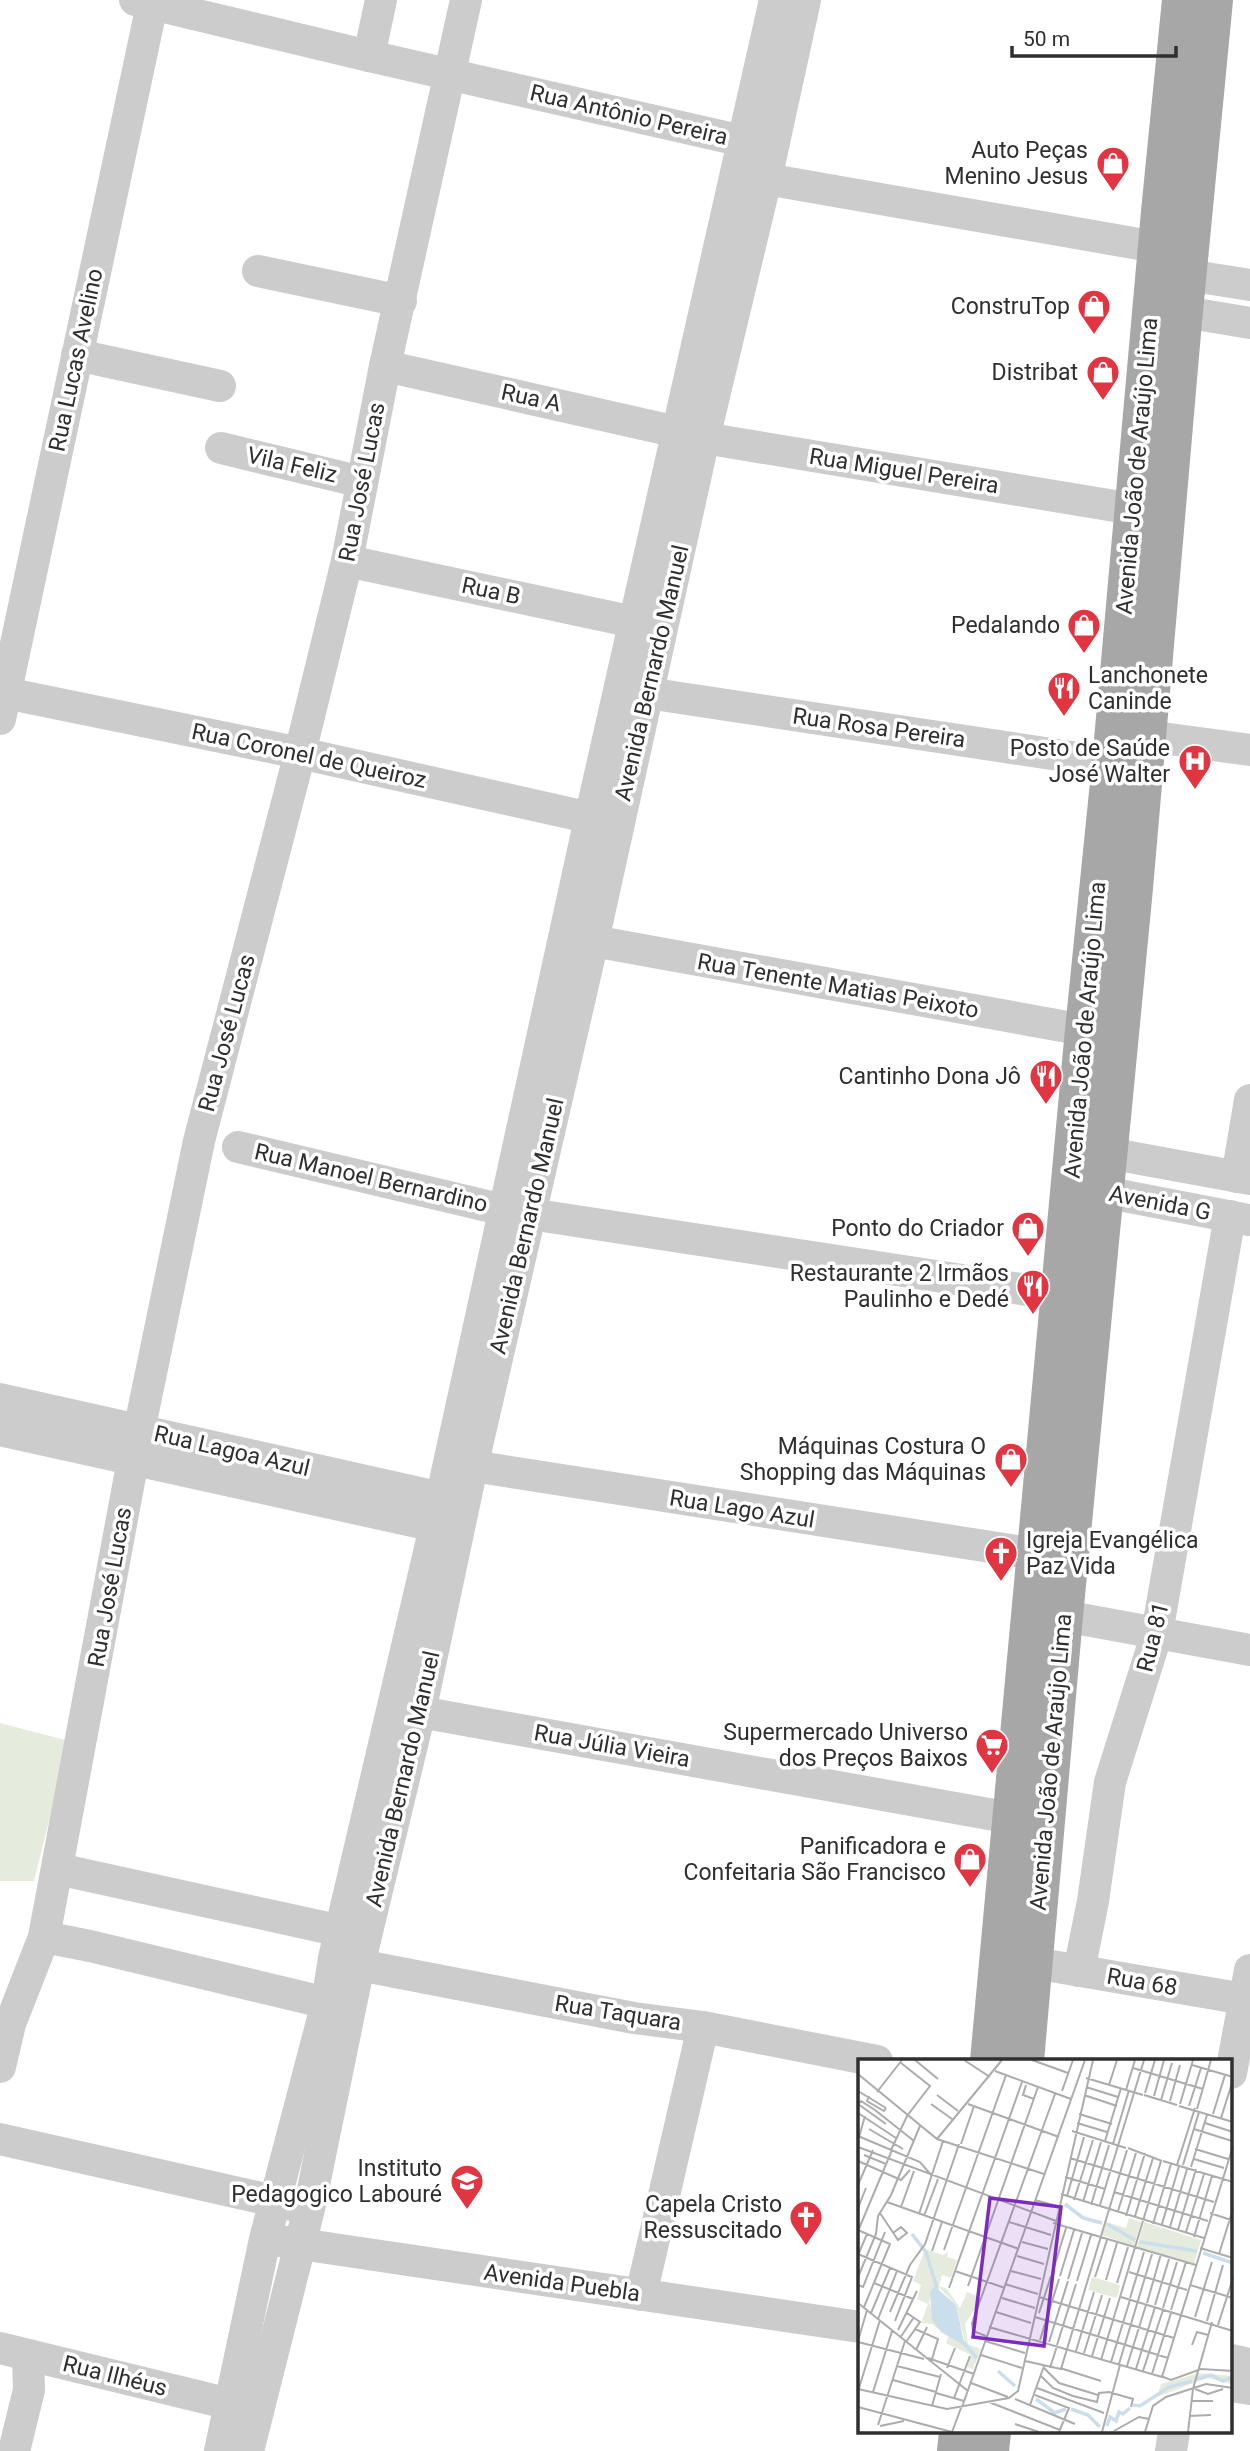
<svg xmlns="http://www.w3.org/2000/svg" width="1250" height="2451" viewBox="0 0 1250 2451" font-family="Roboto,sans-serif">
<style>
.grass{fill:#e5ecdd}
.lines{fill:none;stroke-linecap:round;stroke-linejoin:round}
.minor{stroke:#ccc;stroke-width:32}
.major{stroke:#a7a7a7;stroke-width:38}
.labels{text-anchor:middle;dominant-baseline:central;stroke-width:7;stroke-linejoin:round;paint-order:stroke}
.street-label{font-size:23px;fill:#2f2f2f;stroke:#fff}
.poi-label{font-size:23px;fill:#2f2f2f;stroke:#fff;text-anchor:end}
.inset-river{fill:none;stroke:#cadeeb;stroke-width:3.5}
.inset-road{fill:none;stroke:#acacac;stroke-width:2}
.view{fill:#7b2cbf;fill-opacity:0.15;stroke:#7b2cbf;stroke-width:3.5}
.inset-edge{fill:none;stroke:#2f2f2f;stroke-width:3.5}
</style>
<rect width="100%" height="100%" fill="#fff"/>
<!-- grass -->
<polygon class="grass" points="0,1723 69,1741 34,1881 0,1881"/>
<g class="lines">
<!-- minor -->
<g class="minor">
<polyline points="135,0 369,56 743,141 766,179 1179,251"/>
<polyline points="369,56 381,0"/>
<polyline points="258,271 401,301"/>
<polyline points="1166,285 1187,275 1250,285"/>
<polyline points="1165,300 1184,312 1250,323"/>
<polyline points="77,355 220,386"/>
<polyline points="385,366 704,438 1133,509"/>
<polyline points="221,448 362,482"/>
<polyline points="347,561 634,622"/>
<polyline points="0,692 300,753 609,822"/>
<polyline points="647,693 1111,763"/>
<polyline points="0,719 153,0"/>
<polyline points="1147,736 1250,750"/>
<polyline points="593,941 1084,1030"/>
<polyline points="238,1147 504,1210"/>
<polyline points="1086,1149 1250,1179"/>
<polyline points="1237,1177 1250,1100"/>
<polyline points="1083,1188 1249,1220"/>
<polyline points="530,1214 1060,1295"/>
<polyline points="0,1399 460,1502"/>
<polyline points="0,1430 453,1530"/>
<polyline points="453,1463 1036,1554"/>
<polyline points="1064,1616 1250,1650"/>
<polyline points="420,1712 1011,1818"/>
<polyline points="58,1869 341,1931"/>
<polyline points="44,1937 90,1946 327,2003"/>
<polyline points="1034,1963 1250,2000"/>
<polyline points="359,1965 634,2018 703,2027 877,2061"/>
<polyline points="1079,1971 1093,1901 1110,1782 1157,1633 1230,1216"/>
<polyline points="0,2067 10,2024 44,1937 133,1460 199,1141 300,753 347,561 385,366 466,0"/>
<polyline points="1231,2073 1250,1970"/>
<polyline points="0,2139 296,2206"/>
<polyline points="280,2241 860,2327"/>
<polyline points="641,2295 703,2027"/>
<polyline points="0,2348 230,2404"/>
<polyline points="1231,2360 1250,2364"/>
<polyline points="1231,2386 1250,2389"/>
<polyline points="14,2451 29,2390 28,2355"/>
<polyline points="220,2451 265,2239 327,2003 334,1958 435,1527 590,819 775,0"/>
<polyline points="248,2451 309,2209 359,1965 420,1712 472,1467 593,941 704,438 766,179 805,0"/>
<polyline points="1171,2451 1174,2432"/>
</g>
<!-- major -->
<g class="major">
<polyline points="989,2061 1084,1030 1111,763 1160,212 1181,0"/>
<polyline points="1025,2061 1064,1616 1134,888 1183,321 1214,0"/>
<polyline points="956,2451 958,2432"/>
<polyline points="990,2451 992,2432"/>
</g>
</g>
<!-- icons -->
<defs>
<symbol id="shop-pin" viewBox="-11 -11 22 30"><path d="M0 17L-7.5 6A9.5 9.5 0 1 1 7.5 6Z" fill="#e13541" stroke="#fff"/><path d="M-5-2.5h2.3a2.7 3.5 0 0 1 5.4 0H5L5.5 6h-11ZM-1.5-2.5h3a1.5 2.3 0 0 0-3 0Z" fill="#fff"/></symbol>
<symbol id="restaurant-pin" viewBox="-11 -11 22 30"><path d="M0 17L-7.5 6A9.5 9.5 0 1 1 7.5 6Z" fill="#e13541" stroke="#fff"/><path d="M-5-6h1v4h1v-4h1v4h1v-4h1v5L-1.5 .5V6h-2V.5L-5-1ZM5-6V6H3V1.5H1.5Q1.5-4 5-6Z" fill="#fff"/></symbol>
<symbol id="hospital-pin" viewBox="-11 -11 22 30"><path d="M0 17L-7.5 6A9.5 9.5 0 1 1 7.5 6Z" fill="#e13541" stroke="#fff"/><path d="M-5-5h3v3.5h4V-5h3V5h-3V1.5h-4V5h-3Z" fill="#fff"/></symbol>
<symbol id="church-pin" viewBox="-11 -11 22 30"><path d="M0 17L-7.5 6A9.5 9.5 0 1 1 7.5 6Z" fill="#e13541" stroke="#fff"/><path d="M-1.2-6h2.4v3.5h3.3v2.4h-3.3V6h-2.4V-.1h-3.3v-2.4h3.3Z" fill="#fff"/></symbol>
<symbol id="supermarket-pin" viewBox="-11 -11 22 30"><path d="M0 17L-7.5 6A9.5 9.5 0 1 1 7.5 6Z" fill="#e13541" stroke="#fff"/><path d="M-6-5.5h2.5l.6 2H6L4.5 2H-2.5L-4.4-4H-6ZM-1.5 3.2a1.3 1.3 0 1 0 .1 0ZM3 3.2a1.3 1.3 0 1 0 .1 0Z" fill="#fff"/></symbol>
<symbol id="school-pin" viewBox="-11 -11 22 30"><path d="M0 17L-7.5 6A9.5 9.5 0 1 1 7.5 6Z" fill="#e13541" stroke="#fff"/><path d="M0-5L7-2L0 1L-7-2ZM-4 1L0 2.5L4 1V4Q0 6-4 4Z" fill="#fff"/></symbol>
</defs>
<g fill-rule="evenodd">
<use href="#shop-pin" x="1094" y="144" width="38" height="52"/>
<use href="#shop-pin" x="1075" y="287" width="38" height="52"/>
<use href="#shop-pin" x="1084" y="353" width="38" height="52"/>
<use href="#shop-pin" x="1065" y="606" width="38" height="52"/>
<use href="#restaurant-pin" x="1045" y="669" width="38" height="52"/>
<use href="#hospital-pin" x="1176" y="742" width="38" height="52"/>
<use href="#restaurant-pin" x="1027" y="1057" width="38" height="52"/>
<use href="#shop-pin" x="1009" y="1209" width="38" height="52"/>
<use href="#restaurant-pin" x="1014" y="1267" width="38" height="52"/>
<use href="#shop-pin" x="992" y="1440" width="38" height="52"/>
<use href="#church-pin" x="982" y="1534" width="38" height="52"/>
<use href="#supermarket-pin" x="973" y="1726" width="38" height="52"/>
<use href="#shop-pin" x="951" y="1840" width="38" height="52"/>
<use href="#school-pin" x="448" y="2162" width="38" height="52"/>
<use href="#church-pin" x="787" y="2198" width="38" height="52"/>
</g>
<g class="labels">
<!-- street labels -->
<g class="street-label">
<text transform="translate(629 115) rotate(13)">Rua Antônio Pereira</text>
<text transform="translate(76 360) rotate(-78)">Rua Lucas Avelino</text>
<text transform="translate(531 398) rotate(12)">Rua A</text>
<text transform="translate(292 465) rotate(13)">Vila Feliz</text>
<text transform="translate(1137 466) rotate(-85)">Avenida João de Araújo Lima</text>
<text transform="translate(904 471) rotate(9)">Rua Miguel Pereira</text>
<text transform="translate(362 482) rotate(-79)">Rua José Lucas</text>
<text transform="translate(491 591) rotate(12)">Rua B</text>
<text transform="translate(652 673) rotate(-77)">Avenida Bernardo Manuel</text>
<text transform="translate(879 728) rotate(8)">Rua Rosa Pereira</text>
<text transform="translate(309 756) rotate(12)">Rua Coronel de Queiroz</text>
<text transform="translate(838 986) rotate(10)">Rua Tenente Matias Peixoto</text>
<text transform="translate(1085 1030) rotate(-85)">Avenida João de Araújo Lima</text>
<text transform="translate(227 1033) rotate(-75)">Rua José Lucas</text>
<text transform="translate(371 1178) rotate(13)">Rua Manoel Bernardino</text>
<text transform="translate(1160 1203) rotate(11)">Avenida G</text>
<text transform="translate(527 1226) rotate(-77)">Avenida Bernardo Manuel</text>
<text transform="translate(232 1451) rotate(13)">Rua Lagoa Azul</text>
<text transform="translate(742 1509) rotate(9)">Rua Lago Azul</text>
<text transform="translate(110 1587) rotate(-80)">Rua José Lucas</text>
<text transform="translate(1153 1637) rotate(-76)">Rua 81</text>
<text transform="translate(612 1746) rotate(10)">Rua Júlia Vieira</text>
<text transform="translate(1051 1762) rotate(-85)">Avenida João de Araújo Lima</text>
<text transform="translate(403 1779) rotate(-77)">Avenida Bernardo Manuel</text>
<text transform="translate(1142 1982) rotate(10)">Rua 68</text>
<text transform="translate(618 2013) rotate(9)">Rua Taquara</text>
<text transform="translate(562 2283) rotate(8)">Avenida Puebla</text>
<text transform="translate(115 2376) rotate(14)">Rua Ilhéus</text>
</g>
<!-- poi labels -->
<g class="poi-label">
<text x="1088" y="150">Auto Peças<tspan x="1088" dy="26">Menino Jesus</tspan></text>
<text x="1070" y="306">ConstruTop</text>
<text x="1078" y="372">Distribat</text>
<text x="1060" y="625">Pedalando</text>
<text x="1088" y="675" text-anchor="start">Lanchonete<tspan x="1088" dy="26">Caninde</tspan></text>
<text x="1170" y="748">Posto de Saúde<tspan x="1170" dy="26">José Walter</tspan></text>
<text x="1021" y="1076">Cantinho Dona Jô</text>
<text x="1004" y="1228">Ponto do Criador</text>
<text x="1009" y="1273">Restaurante 2 Irmãos<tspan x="1009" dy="26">Paulinho e Dedé</tspan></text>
<text x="986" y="1446">Máquinas Costura O<tspan x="986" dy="26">Shopping das Máquinas</tspan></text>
<text x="1026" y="1540" text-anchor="start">Igreja Evangélica<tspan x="1026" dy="26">Paz Vida</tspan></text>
<text x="968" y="1732">Supermercado Universo<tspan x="968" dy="26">dos Preços Baixos</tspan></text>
<text x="946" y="1846">Panificadora e<tspan x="946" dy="26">Confeitaria São Francisco</tspan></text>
<text x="442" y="2168">Instituto<tspan x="442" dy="26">Pedagogico Labouré</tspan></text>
<text x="782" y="2204">Capela Cristo<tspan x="782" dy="26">Ressuscitado</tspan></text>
</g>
</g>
<!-- overview -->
<g transform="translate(858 2059)">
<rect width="374" height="374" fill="#fff"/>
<path d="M271 159 283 163 276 187 244 176 248 163 268 169ZM67 190 85 196 90 193 89 198 99 201 93 219 84 216 81 227 89 230 102 249 109 233 124 239 107 265 110 285 123 290 115 310 109 308 113 296 88 284 90 277 74 265 63 264 70 245 59 240 63 226 55 222ZM78 225 98 246 107 283 78 263 71 243ZM341 314 374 317V325L349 319 299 338 303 325Z" fill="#e5ecdd" fill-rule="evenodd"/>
<path d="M286 163 343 181 336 205 279 188ZM234 218 262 226 259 239 230 231Z" fill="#e5ecdd"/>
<path d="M79 223 81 231 98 246 107 287 83 273 74 261 72 234Z" fill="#cadeeb"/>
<path class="inset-river" d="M207 145 225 159 244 164M249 165 277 181M54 175 68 193 78 226M282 183 339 192M345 194 375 204M104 282 119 299M140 312 157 327M339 320 353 316 365 322 375 318M178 340 197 354 208 350M275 346 282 347 311 328 334 322M213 350 230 356 242 368M249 367 252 358 258 362 261 353 265 355 272 349"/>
<path class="inset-road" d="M57 1 80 20M106 1 132 18M174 1 210 14M334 6 375 18M275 9 345 30M137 12 213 40M0 15 79 80 186 115M228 19 285 36M168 26 165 36 176 40M251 26 259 1M228 28 260 38M268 31 277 1M0 32 28 49M204 32 215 1M19 33 44 1M287 34 297 1M79 36 100 52M226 36 259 47M286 36 319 46M11 37 9 42 26 52 28 49M296 37 306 1M303 41 314 4M312 42 322 6M0 45 3 42 17 51 56 82M0 45 28 65M73 45 94 60M110 45 201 78M322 45 335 1M321 47 375 63M331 47 343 9M339 50 353 1M0 54 38 79M221 55 254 65M355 55 367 16M363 59 375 21M219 64 249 73M347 64 375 73M11 70 45 90M336 70 374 82M214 72 268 89M0 77 62 103 74 117M1 78 7 57M79 80 144 1M247 82 263 29M103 85 116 47M255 85 271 31M0 88 198 162M270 89 304 102M337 90 370 100M33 91 49 57 72 27 43 4M6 96 28 105M212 99 356 143M336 100 366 109M0 102 43 121 52 111M305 102 375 123M319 106 337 49M325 106 341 53M333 108 349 56M207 118 247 130M0 126 15 91M256 133 350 162M203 135 346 179M209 137 226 78M177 141 199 147M216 141 235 81M29 143 161 190M225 143 243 83M233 146 251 86M242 146 286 1M43 148 56 112M0 149 8 129M260 152 278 94M22 154 40 181 49 174 43 168 35 174M352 154 373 161M61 155 85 82M66 157 80 120M268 157 287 94M277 157 295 99M151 163 193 176M195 164 338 206M295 165 313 105M304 165 321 107M312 168 329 110M0 171 32 185 6 248M320 171 338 110M0 172 34 91M328 173 346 115M336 178 354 117M164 183 190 190M342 189 375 199M86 191 148 16M74 192 84 163M0 195 54 218 37 262M361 195 375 150M0 196 9 175M159 197 186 205M97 212 147 229M153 212 183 220M271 213 329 231M194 215 208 169M202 217 216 171M0 218 18 175 20 157 33 136 62 67M237 218 249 181M210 220 224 174M248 221 259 184M219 222 233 176M16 224 55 240M259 224 270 188M147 225 180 235M0 226 5 228 27 173M332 226 375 239M110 227 180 28M91 229 164 23M181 238 316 279M263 238 375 272M144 239 177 249M272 239 286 193M0 244 110 332M289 244 303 195M297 246 311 200M305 249 319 203M313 251 328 203M32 253 52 206 67 185 101 85M138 253 173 264M13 254 32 209M181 254 193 217M177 258 310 299M337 258 354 203M20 260 39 212M349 262 365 206M360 266 375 219M131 268 304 318 375 87M57 270 80 280 74 300M40 271 59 232M128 277 115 272 114 264 197 35M42 279 56 258M182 281 201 220M0 282 9 251M127 282 167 294M0 283 66 300M48 283 62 263 49 254M191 283 210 222M199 286 218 225M334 286 339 273 350 276M58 291 69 268M218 292 236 233M226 294 244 236M123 296 164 309M234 297 252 239M70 299 116 315M243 301 303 102M167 302 203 310 269 91M253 303 272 241M261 305 294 195M39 307 82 318M269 307 288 246M89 309 97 289M186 309 201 324 240 336M192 309 199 287M202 309 243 322M278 310 297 248M285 312 305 251M294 315 313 254M183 317 195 329 215 337 239 343 241 334 251 333 275 340 273 348M303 317 313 321 343 310 375 312M35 321 78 333M113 324 150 338M1 329 22 261M179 329 246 354M0 330 89 350 151 339 160 332 235 1M337 330 350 335 365 330M15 333 34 272M78 334 106 342M177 336 211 349 201 373M96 339 112 297M157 340 217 365M333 342H355M131 343 202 371M172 346 186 307M74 347 83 315M0 348 94 373M104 348 227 1M331 357 353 356M157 365 181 373M20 366 47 282M22 367 46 362M256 372 281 358 291 360M94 373 103 349M244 373 262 306M287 373 295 347 308 338 348 325 375 329M330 373 335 330 354 263"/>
<path class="view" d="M132 139 203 148 186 287 115 278Z"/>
<rect width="374" height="374" class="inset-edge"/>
</g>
<!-- scale -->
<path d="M1012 46v10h164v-10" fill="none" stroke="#2f2f2f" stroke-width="3.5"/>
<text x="1023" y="46" font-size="21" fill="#2f2f2f" stroke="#ffffff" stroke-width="5" paint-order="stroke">50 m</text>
</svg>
